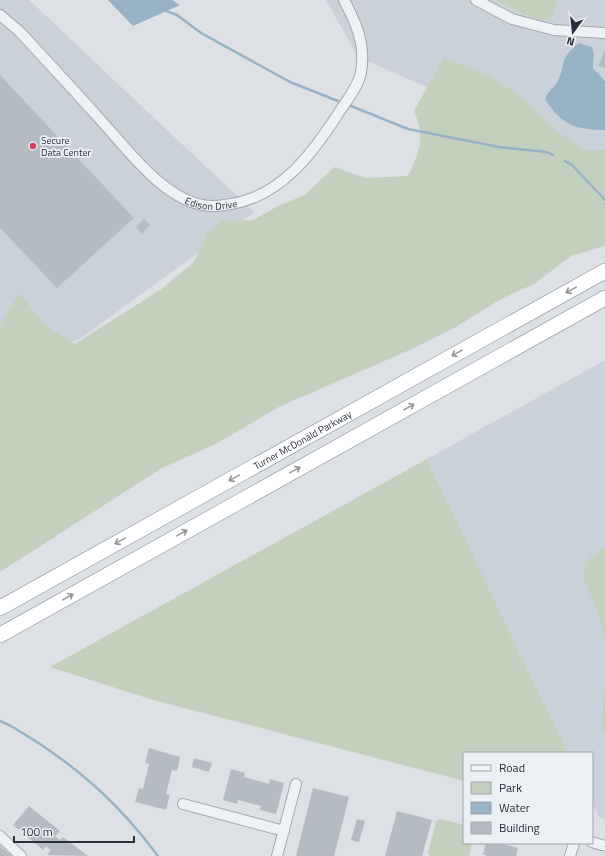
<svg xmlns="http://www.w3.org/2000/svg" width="605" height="856" viewBox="0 0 605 856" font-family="'Titillium Web',sans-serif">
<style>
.built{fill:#cbd1d8}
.green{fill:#c4d0be}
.water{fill:#98b2c6}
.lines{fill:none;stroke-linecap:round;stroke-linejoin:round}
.stream{stroke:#98b2c6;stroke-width:2.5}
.building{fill:#b4bbc3}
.minor-casing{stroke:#a3a8b0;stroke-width:12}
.highway-casing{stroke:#85909c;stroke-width:16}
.minor{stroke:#eff2f5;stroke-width:10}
.highway{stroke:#fff;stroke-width:15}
.oneway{stroke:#93989e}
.poi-dot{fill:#ca4462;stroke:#ecf0f4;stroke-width:1.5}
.labels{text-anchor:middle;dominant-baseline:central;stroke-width:3.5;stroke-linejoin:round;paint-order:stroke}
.poi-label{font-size:10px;fill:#27303c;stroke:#ecf0f4;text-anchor:start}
.street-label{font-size:10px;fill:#27303c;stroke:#ecf0f4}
</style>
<rect width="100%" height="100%" fill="#dde1e6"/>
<!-- built -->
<g class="built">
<polygon points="0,0 29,0 254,212 81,338 17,365 0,348"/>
<polygon points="326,0 605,0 605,191 510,123 358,57"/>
<polygon points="605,360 605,819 599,817 592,802 592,753 568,753 427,459"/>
</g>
<!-- green -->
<g class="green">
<polygon points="496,0 558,0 552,16 545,20 525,15"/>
<path d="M444 57 490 76 521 96 553 128 584 150H605V246L571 256 534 284 501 299 456 327 412 349 279 407 214 445 162 468 0 572V325L19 293 48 327 75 344 160 290 194 262 208 233 222 221 253 220 278 206 305 195 334 167 366 178 408 176C420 151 425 138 414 111Z"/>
<polygon points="427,459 568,753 464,753 464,781 153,700 50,667"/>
<polygon points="605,549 605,637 598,612 583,576 585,564 593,555"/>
<polygon points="605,683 605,737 602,724"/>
<polygon points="441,819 464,825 464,843 472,843 469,856 430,856 428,853 436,821"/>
</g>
<!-- water -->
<g class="water">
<polygon points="108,0 172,0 180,5 133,26"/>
<path d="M579 43 592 47 594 54 593 68 605 81V130C576 130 561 125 545 99 547 92 552 90 556 84 567 66 557 60 579 43Z"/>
</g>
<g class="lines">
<!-- stream -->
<g class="stream">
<polyline points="164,10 177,15 201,33 290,82 338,101"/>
<polyline points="351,106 408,129 499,147 547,152 553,155"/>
<polyline points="565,161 572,165 605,200"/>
<path d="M0 721C13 726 25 735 37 742 87 775 122 808 158 856"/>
</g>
</g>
<!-- building -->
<g class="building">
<polygon points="605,51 605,68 598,66"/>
<polygon points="0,75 134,218 57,288 0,228"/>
<polygon points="144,219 150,225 142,234 136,227"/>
<polygon points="149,748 180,757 177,771 172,770 166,794 170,795 166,810 135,802 139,788 143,789 149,764 145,763"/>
<polygon points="194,758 212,763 209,772 192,767"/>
<polygon points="231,769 245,773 244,777 269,784 270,779 284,783 276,814 260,810 261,806 238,800 237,804 223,800"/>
<polygon points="313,788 349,797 334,856 296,856"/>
<polygon points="29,806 60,831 55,836 60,840 63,837 88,856 47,855 51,850 46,846 43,850 13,825"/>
<polygon points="397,811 432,820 422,856 385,856"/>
<polygon points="357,819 365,821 359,842 351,840"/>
<polygon points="486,843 499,843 518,848 516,856 487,856 483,854"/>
<polygon points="0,846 12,856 0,856"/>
</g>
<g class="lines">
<defs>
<g id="minor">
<polyline points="476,0 512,19 554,30 605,33"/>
<path id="s1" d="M0 15 19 31C45 59 71 87 97 116 123 144 159 194 198 204 208 207 221 206 231 204 281 196 312 154 338 114 346 101 359 86 361 72 366 44 356 23 344 0"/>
<polyline points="183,804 284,831"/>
<polyline points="0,836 21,856"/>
<polyline points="592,842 605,846"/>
<polyline points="277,856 296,784"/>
<polyline points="570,856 574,843"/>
</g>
<g id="highway">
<path id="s2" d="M0 608 605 271"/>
<polyline points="0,635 605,298"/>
</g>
</defs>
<!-- minor casing -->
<use href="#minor" class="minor-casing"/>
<!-- highway casing -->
<use href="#highway" class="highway-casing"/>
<!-- minor -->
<use href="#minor" class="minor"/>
<!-- highway -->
<use href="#highway" class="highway"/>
</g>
<!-- one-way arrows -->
<defs><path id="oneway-shaft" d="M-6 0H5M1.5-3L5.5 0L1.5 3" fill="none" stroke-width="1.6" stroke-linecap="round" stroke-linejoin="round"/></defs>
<g class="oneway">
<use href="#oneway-shaft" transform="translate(571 290) rotate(151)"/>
<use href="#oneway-shaft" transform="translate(457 353) rotate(151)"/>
<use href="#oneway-shaft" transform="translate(409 407) rotate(-29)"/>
<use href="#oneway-shaft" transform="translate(295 470) rotate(-29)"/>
<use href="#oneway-shaft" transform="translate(234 478) rotate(151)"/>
<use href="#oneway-shaft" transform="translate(182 533) rotate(-29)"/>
<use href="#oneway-shaft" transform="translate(120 541) rotate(151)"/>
<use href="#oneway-shaft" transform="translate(68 597) rotate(-29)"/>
</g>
<!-- markers -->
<circle class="poi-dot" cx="33" cy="146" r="4"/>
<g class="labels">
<!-- poi labels -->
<g class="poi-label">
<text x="41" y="140">Secure<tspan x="41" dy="12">Data Center</tspan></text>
</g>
<!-- street labels -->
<g class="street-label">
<text stroke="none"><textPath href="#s1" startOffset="289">Edison Drive</textPath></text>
<text stroke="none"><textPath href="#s2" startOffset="346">Turner McDonald Parkway</textPath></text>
</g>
</g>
<!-- legend -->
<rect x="463" y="752" width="130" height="92" fill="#ecf0f4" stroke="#9da3aa"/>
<rect x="471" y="765" width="20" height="6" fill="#eff2f5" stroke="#9da3aa"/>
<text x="499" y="772" font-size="12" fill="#27303c">Road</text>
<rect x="471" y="782" width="20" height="12" fill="#c4d0be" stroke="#9da3aa"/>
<text x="499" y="792" font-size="12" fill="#27303c">Park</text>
<rect x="471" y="802" width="20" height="12" fill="#98b2c6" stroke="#9da3aa"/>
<text x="499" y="812" font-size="12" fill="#27303c">Water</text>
<rect x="471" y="822" width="20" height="12" fill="#b4bbc3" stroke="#9da3aa"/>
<text x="499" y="832" font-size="12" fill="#27303c">Building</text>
<!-- north arrow -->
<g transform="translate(573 32) rotate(195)" stroke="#ecf0f4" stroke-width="3" paint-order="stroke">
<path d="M0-3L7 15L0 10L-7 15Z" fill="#27303c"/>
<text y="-6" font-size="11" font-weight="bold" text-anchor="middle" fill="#27303c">N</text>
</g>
<!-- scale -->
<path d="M14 836v6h120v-6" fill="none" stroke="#27303c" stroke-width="2"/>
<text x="20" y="836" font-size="12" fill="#27303c" stroke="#ecf0f4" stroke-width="3" paint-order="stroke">100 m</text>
</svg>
